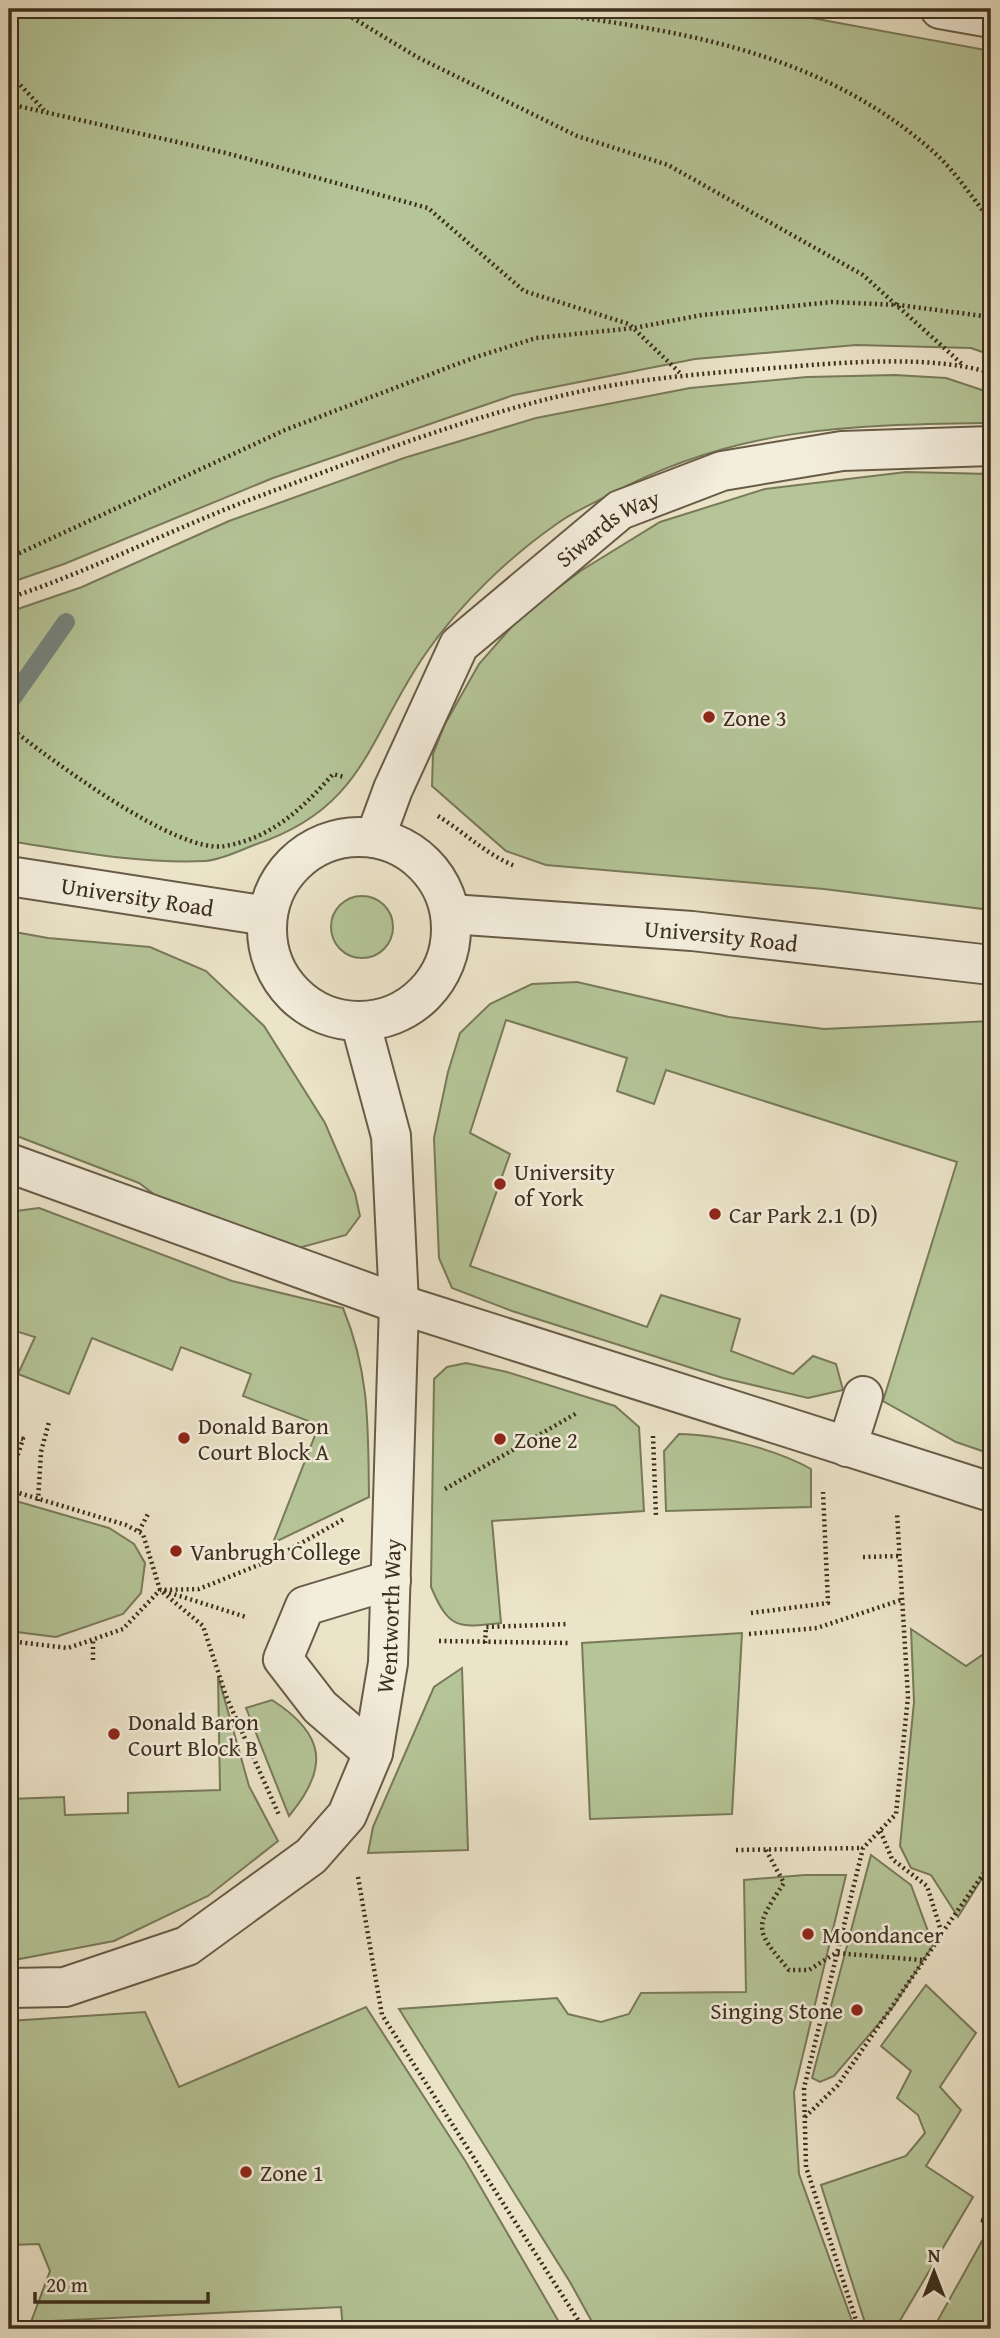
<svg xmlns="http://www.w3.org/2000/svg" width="1000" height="2338" viewBox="0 0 1000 2338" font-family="'Gentium Book Plus',serif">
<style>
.green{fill:#b5c598;stroke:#787a5a;stroke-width:2}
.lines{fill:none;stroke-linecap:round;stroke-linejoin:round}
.stream{stroke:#75847e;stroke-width:18}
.minor-casing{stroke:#685c48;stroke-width:42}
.path{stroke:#3c2f1d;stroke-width:4.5;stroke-dasharray:2 3.5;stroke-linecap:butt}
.minor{stroke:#f3eddc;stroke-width:38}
.poi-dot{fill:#8f2418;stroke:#f3eddc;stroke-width:2.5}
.labels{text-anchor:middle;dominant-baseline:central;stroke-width:5;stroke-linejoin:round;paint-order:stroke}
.street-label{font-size:23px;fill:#3c2f1d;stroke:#f3eddc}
.poi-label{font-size:23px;fill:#3c2f1d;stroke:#f3eddc;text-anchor:start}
</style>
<rect width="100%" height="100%" fill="#ece4c9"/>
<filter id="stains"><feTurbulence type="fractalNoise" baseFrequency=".00286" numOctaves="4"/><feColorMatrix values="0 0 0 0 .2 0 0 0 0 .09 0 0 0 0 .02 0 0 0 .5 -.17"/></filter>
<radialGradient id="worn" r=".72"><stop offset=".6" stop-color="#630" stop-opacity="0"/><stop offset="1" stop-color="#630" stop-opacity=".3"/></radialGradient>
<!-- green -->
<g class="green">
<polygon points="9,9 763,9 991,51 991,355 971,348 856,345 695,359 514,395 273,478 64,564 9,583"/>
<path d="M895 375 946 378 991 393V423C850 425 737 426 609 495 592 504 573 512 558 523 509 557 460 604 426 653 368 736 366 808 254 845 239 851 221 860 205 861 138 864 74 851 9 841V612L82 587 229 521 404 458 536 418 690 388 807 377Z"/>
<polygon points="906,472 991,474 991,910 824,889 546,865 506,851 432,786 433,754 445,724 479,664 523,614 582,570 660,522 765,489"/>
<circle cx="362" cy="927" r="31"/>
<polygon points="9,931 48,938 150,947 206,971 264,1026 325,1123 355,1193 360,1216 346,1235 295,1249 176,1211 139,1183 9,1133"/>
<polygon points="577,982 729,1017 824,1029 991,1021 991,1454 956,1442 883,1401 957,1162 666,1070 654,1104 617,1091 627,1058 506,1020 470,1133 510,1154 470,1266 647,1327 661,1295 740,1319 731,1351 793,1374 813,1356 836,1364 843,1390 808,1398 723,1378 512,1311 452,1288 439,1258 434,1138 448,1072 460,1033 490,1004 532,984"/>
<path d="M39 1208 232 1281 343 1308C370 1374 368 1427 369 1497L273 1543 319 1425 243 1396 251 1374 181 1347 172 1370 92 1338 69 1394 18 1374 35 1337 9 1329V1212Z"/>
<path d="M466 1363 507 1372 615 1406 639 1427 644 1511 492 1521 501 1623C457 1628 449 1629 431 1587L434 1379 447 1367Z"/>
<path d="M679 1434C717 1434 778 1450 811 1469V1507L666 1511 664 1451Z"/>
<polygon points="9,1499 109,1528 134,1544 145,1563 141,1593 123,1614 56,1637 9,1631"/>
<polygon points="911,1629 966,1666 991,1649 991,1864 958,1917 931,1875 911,1868 900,1846 914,1702"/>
<polygon points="742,1633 732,1814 590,1819 582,1643"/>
<polygon points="462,1668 468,1850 368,1853 373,1827 434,1687"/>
<polygon points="218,1676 249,1786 278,1841 208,1896 114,1941 9,1961 9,1799 64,1797 65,1815 128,1813 128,1793 220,1790"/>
<path d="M272 1700C325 1734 330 1767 289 1816L246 1708Z"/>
<polygon points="871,1855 911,1885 933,1945 893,2007 834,2076 820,2082 812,2078"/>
<polygon points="805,1875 846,1875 794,2092 799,2174 855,2329 596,2329 570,2282 399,2009 557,1998 568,2014 601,2022 629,2014 641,1993 746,1992 744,1880"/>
<polygon points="926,1985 976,2033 940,2087 961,2110 926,2166 973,2197 895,2329 867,2329 821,2185 906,2156 925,2133 918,2115 897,2098 911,2071 881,2046"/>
<polygon points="366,2007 466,2162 563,2329 343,2329 341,2307 31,2322 50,2271 39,2244 9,2245 9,2021 145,2012 179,2087"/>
<polygon points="991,2227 991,2329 933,2329 987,2232"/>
</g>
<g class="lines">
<!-- stream -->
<polyline class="stream" points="9,703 66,622"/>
<defs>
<g id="minor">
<polyline points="940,9 991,18"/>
<circle cx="359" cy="929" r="92"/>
<path id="s1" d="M375 838 393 789 459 645 620 510 722 471 842 451 991 446"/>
<path id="s2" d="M9 876 267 916"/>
<path id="s3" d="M451 914 692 931 991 965"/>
<polyline points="9,1163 399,1304 991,1492"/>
<polyline points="847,1447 863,1396"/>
<polyline points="373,1753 320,1707 283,1659 305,1606 391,1580"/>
<path id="s4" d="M9 1988 65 1987 187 1946 311 1856 347 1815 373 1753 388 1663 399 1304 391 1136 360 1021"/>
</g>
</defs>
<!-- minor casing -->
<use href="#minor" class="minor-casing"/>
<!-- path -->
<g class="path">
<polyline points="338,9 417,57 577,136 668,165 863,275 962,364"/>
<path d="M516 9C669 29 818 47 937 155 957 174 974 200 991 221"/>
<polyline points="9,73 44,110"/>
<polyline points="9,104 226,153 428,208 524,291 629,324 682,375"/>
<polyline points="9,558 285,430 473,358 536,338 634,328 702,315 832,302 898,305 991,317"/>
<path d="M9 598C91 571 168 531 249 500 351 462 455 421 560 396 634 378 711 373 786 367 847 362 934 355 991 373"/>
<path d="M9 727C49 758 177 855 225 846 272 838 303 808 333 774L344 777"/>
<path d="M438 816C464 832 487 855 515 866"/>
<polyline points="653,1436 656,1516"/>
<polyline points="9,1481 23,1439 16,1437"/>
<polyline points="445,1489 577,1413"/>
<polyline points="9,1490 126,1525 143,1534 160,1590 203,1626 226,1696 279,1815"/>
<polyline points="38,1501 41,1452 49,1422"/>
<polyline points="139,1531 148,1514"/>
<polyline points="863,1557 898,1556"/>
<polyline points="164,1591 246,1617"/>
<polyline points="751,1613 828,1603 823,1492"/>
<polyline points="749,1634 817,1628 901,1600"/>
<polyline points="9,1641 68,1648 123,1629 160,1590 199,1589 271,1560 344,1519"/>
<polyline points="439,1641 569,1643"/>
<polyline points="485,1643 486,1627 568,1624"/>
<polyline points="93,1660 93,1639"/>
<polyline points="736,1850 863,1848"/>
<path d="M766 1850 784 1883C754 1928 754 1929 789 1970H809L836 1953 922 1960"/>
<polyline points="358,1877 382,2015 584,2329"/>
<polyline points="942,1933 991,1863"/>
<polyline points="805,2117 838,2085 942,1934 927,1886 892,1859 880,1830"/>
<polyline points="981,2220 991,2222"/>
<polyline points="859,2329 806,2167 804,2088 863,1848 896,1814 908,1697 897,1513"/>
</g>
<!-- minor -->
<use href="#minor" class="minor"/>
</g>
<!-- markers -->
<g class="poi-dot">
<circle cx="709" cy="717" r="7"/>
<circle cx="500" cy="1184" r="7"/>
<circle cx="715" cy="1214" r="7"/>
<circle cx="184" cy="1438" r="7"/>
<circle cx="500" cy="1439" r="7"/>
<circle cx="176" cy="1551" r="7"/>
<circle cx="114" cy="1734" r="7"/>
<circle cx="808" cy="1934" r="7"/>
<circle cx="857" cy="2010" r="7"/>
<circle cx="246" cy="2172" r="7"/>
</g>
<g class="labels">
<!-- street labels -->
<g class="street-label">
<text stroke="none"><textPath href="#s1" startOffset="401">Siwards Way</textPath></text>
<text stroke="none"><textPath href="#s2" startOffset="130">University Road</textPath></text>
<text stroke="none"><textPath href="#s3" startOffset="271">University Road</textPath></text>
<text stroke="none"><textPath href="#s4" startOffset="598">Wentworth Way</textPath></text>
</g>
<!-- poi labels -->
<g class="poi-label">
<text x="723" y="717">Zone 3</text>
<text x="514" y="1171">University<tspan x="514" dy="26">of York</tspan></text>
<text x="729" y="1214">Car Park 2.1 (D)</text>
<text x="198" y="1425">Donald Baron<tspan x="198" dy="26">Court Block A</tspan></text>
<text x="514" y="1439">Zone 2</text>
<text x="190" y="1551">Vanbrugh College</text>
<text x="128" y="1721">Donald Baron<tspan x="128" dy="26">Court Block B</tspan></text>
<text x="822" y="1934">Moondancer</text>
<text x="843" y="2010" text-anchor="end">Singing Stone</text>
<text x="260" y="2172">Zone 1</text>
</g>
</g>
<!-- margin -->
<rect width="1000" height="2338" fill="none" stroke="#ece4c9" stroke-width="35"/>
<rect x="10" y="10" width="979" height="2317" fill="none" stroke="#3c2f1d" stroke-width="3.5"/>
<rect x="18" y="18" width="965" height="2303" fill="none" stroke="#3c2f1d" stroke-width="2"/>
<!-- north arrow -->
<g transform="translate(934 2272)" stroke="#f3eddc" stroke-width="5" paint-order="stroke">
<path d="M0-5L12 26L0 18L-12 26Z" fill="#3c2f1d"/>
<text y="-10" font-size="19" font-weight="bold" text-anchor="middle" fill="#3c2f1d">N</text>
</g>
<!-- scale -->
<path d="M35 2292v10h173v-10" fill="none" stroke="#3c2f1d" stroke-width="3.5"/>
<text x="46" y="2292" font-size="21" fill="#3c2f1d" stroke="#f3eddc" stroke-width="5" paint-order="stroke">20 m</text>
<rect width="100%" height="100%" filter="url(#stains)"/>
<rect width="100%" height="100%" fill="url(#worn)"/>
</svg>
